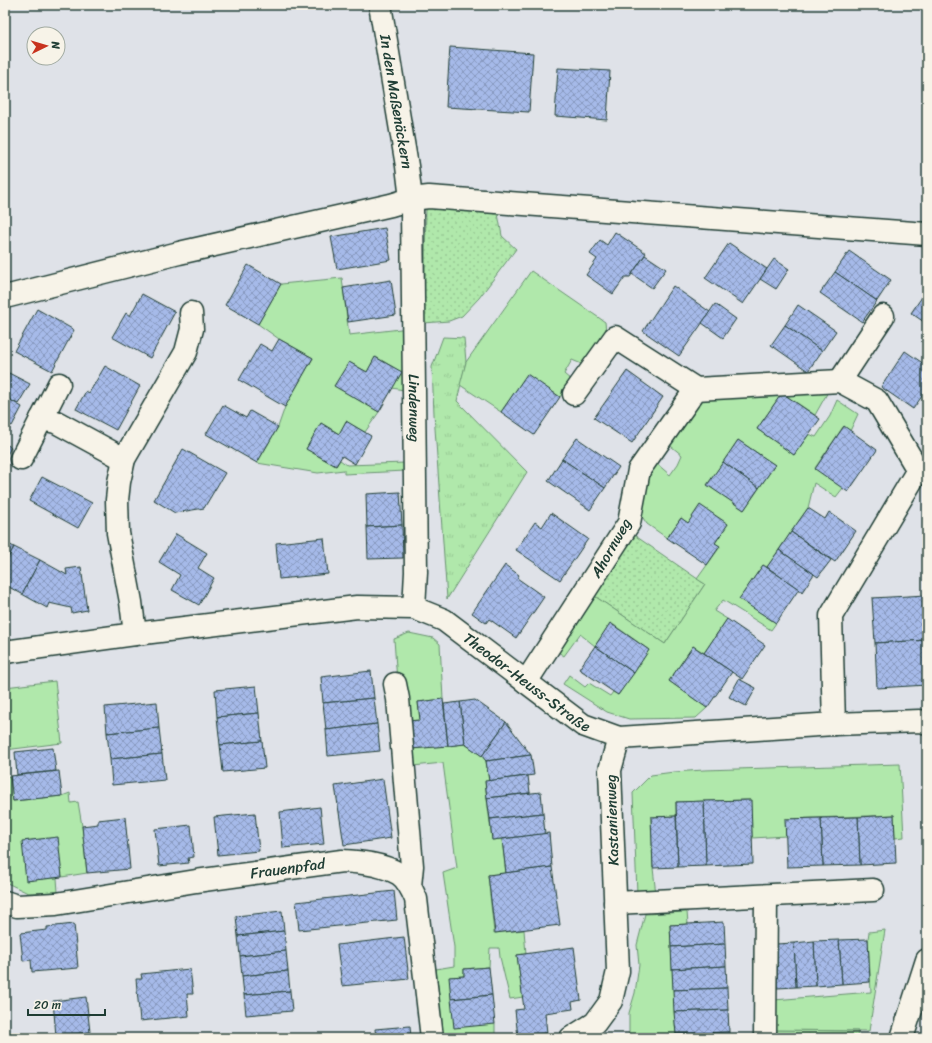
<svg xmlns="http://www.w3.org/2000/svg" width="932" height="1043" viewBox="0 0 932 1043" font-family="Sriracha,sans-serif">
<style>
.grass{fill:url(#grass-dots);stroke:#689270}
.park{fill:url(#park-tufts);stroke:#689270}
.garden{fill:#b0e8ab;stroke:#689270;fill-rule:evenodd}
.building{fill:url(#building-cross-hatch);stroke:#1f3d34}
.lines{fill:none;stroke-linecap:round;stroke-linejoin:round}
.minor-casing{stroke:#1f3d34;stroke-width:25}
.minor{stroke:#f7f3e8;stroke-width:22}
.labels{text-anchor:middle;dominant-baseline:central;stroke-width:3;stroke-linejoin:round;paint-order:stroke}
.street-label{font-size:15px;fill:#1f3d34;stroke:#f7f3e8}
</style>
<defs>
<pattern id="grass-dots" width="8" height="8" patternUnits="userSpaceOnUse"><rect width="8" height="8" fill="#b0e8ab"/><path d="M2 2h.1M6 6h.1" fill="none" stroke="#97c894" stroke-width="1.8" stroke-linecap="round"/></pattern>
<pattern id="park-tufts" width="24" height="20" patternUnits="userSpaceOnUse"><rect width="24" height="20" fill="#b0e8ab"/><path d="M3 7l-1-3M5 7V3M7 7l1-3M15 17l-1-3M17 17v-4M19 17l1-3" fill="none" stroke="#97c894"/></pattern>
<pattern id="building-cross-hatch" width="8" height="8" patternUnits="userSpaceOnUse"><rect width="8" height="8" fill="#a6bae9"/><path d="M0 0l8 8M0 8l8-8" fill="none" stroke="#8798be"/></pattern>
</defs>
<rect width="100%" height="100%" fill="#dfe2e8"/>
<filter id="ink" filterUnits="userSpaceOnUse"><feTurbulence type="fractalNoise" baseFrequency=".025" numOctaves="2"/><feDisplacementMap in="SourceGraphic" scale="8" xChannelSelector="R" yChannelSelector="G"/><feConvolveMatrix kernelMatrix="1 2 1 2 8 2 1 2 1" color-interpolation-filters="sRGB"/></filter>
<g filter="url(#ink)">
<!-- grass -->
<g class="grass">
<polygon points="426,205 497,208 502,236 516,249 479,298 462,316 449,321 424,323"/>
<polygon points="634,535 705,584 665,644 593,595"/>
</g>
<!-- park -->
<g class="park">
<polygon points="443,337 464,338 466,362 457,401 527,472 447,599 434,414 432,367"/>
<polygon points="773,1030 858,1031 858,1038 773,1038"/>
</g>
<!-- garden -->
<g class="garden">
<polygon points="531,271 605,322 607,341 589,367 572,360 564,374 571,380 560,397 527,375 501,412 460,385 466,362"/>
<polygon points="342,278 349,335 409,328 410,391 392,388 401,372 376,357 367,372 349,362 335,386 379,412 365,432 346,422 339,434 321,423 306,449 336,466 340,460 347,465 405,463 405,471 344,474 344,470 318,473 257,463 278,427 285,407 313,358 279,339 258,324 281,284"/>
<path d="M829 390 815 415 782 393 757 429 794 455 809 434 816 437 830 416 837 400 858 414 850 431 843 427 815 468 843 488 836 497 814 483 808 508 767 567 763 565 740 598 776 623 771 630 723 600 714 611 727 619 704 653 693 646 669 681 707 708 696 718 629 719 607 712 563 684 569 675 585 687 589 683 610 696 613 692 618 695 649 650 611 623 595 646 580 634 564 656 555 650 593 595 665 644 705 584 697 579 720 547 715 543 728 524 688 523 681 518 667 538 647 524 639 512 638 487 656 463 670 475 678 464 682 455 667 443 697 398ZM738 440 775 465 744 510 708 485Z"/>
<polygon points="409,633 433,638 440,644 443,699 418,702 420,720 408,721 411,749 465,744 482,756 486,761 489,781 485,782 492,840 502,839 506,873 488,875 494,933 524,930 526,954 517,955 523,997 510,999 500,957 499,948 490,948 489,967 464,969 464,976 450,977 495,1024 495,1038 443,1038 436,969 454,966 454,947 443,873 457,868 443,763 403,767 394,639"/>
<polygon points="55,681 62,743 5,750 5,687"/>
<polygon points="900,764 904,837 895,838 894,815 786,819 786,836 752,838 750,800 676,802 676,816 651,817 653,868 656,895 637,893 633,793 651,775 674,772 704,770"/>
<polygon points="10,776 13,801 62,796 70,793 71,803 78,802 82,826 87,873 62,877 57,838 26,880 57,878 58,892 28,893 5,882 5,777"/>
<polygon points="687,912 688,924 670,925 676,1038 624,1038 629,1034 629,1013 635,993 639,965 637,945 645,914"/>
<polygon points="885,930 869,1031 773,1030 774,1000 871,992 868,939 869,932"/>
</g>
<!-- building -->
<g class="building">
<polygon points="450,47 533,53 529,112 446,107"/>
<polygon points="558,68 610,71 607,120 555,116"/>
<polygon points="385,228 391,260 337,269 331,237"/>
<polygon points="615,232 646,253 630,277 625,277 613,294 586,275 597,259 590,254 600,240 607,245"/>
<polygon points="729,243 767,269 743,304 705,278"/>
<polygon points="849,251 891,280 877,301 835,272"/>
<polygon points="645,255 666,269 652,288 632,274"/>
<polygon points="774,259 789,269 776,289 760,279"/>
<polygon points="248,265 281,284 258,324 225,305"/>
<polygon points="835,272 877,301 862,322 820,293"/>
<polygon points="391,280 396,315 348,322 343,288"/>
<polygon points="673,286 710,312 679,356 643,331"/>
<polygon points="142,294 175,312 150,358 112,337 126,313 130,316"/>
<polygon points="922,297 927,300 927,324 911,313"/>
<polygon points="715,304 736,319 723,338 702,323"/>
<polygon points="798,305 836,331 822,351 785,325"/>
<polygon points="37,309 74,330 52,371 14,351"/>
<polygon points="785,325 822,351 808,371 771,345"/>
<polygon points="279,339 313,358 285,407 239,380 260,344 272,351"/>
<polygon points="905,351 927,366 927,389 913,409 881,387"/>
<polygon points="375,357 402,372 379,412 334,386 349,362 367,372"/>
<polygon points="105,366 140,386 116,430 76,409 86,391 89,393"/>
<polygon points="5,371 30,384 18,404 5,397"/>
<polygon points="627,371 663,397 632,443 594,418"/>
<polygon points="527,374 560,397 534,435 501,412"/>
<polygon points="782,393 820,419 794,455 757,429"/>
<polygon points="5,397 22,407 12,426 5,422"/>
<polygon points="223,405 246,418 250,411 278,427 257,463 206,434"/>
<polygon points="346,421 371,436 355,464 342,456 336,466 306,449 321,423 339,434"/>
<polygon points="844,426 877,450 848,492 815,469"/>
<polygon points="577,438 619,467 605,488 562,459"/>
<polygon points="738,440 775,465 759,488 723,462"/>
<polygon points="5,444 11,447 5,459"/>
<polygon points="183,449 225,473 204,508 175,513 154,500"/>
<polygon points="562,459 605,488 590,510 548,481"/>
<polygon points="723,462 759,488 744,510 707,485"/>
<polygon points="42,477 92,503 78,528 29,501"/>
<polygon points="400,492 402,525 367,527 366,494"/>
<polygon points="700,505 728,524 715,543 720,546 707,565 667,538 681,518 688,523"/>
<polygon points="808,508 825,519 829,512 856,531 835,562 791,532"/>
<polygon points="551,513 588,539 560,580 516,550 535,522 542,527"/>
<polygon points="402,525 403,558 368,559 367,527"/>
<polygon points="791,532 831,560 818,577 779,550"/>
<polygon points="176,534 207,553 198,568 214,578 199,605 172,590 180,575 159,562"/>
<polygon points="324,538 328,574 279,579 276,543"/>
<polygon points="5,542 14,547 5,564"/>
<polygon points="14,547 40,560 22,594 5,585 5,564"/>
<polygon points="779,550 814,574 802,592 767,567"/>
<polygon points="40,560 67,575 66,569 81,567 87,610 72,613 71,608 49,603 47,608 22,594"/>
<polygon points="505,565 519,575 517,578 544,597 516,638 489,619 486,623 472,613"/>
<polygon points="763,565 799,589 776,623 739,599"/>
<polygon points="927,595 927,640 875,643 872,598"/>
<polygon points="727,619 765,645 742,679 704,653"/>
<polygon points="610,623 649,650 634,673 595,646"/>
<polygon points="927,640 927,685 877,688 875,643"/>
<polygon points="595,646 634,673 618,695 579,669"/>
<polygon points="693,646 732,672 707,708 669,681"/>
<polygon points="371,671 374,698 323,703 321,677"/>
<polygon points="739,679 756,688 746,706 729,697"/>
<polygon points="256,686 259,713 217,717 215,690"/>
<polygon points="374,698 377,724 326,730 323,703"/>
<polygon points="443,699 448,746 411,749 408,721 420,720 418,702"/>
<polygon points="475,700 506,722 482,756 465,744 460,702"/>
<polygon points="157,702 159,728 107,733 105,707"/>
<polygon points="460,702 465,744 448,746 444,704"/>
<polygon points="259,713 262,741 220,745 217,717"/>
<polygon points="506,722 531,755 486,761 482,756"/>
<polygon points="377,724 380,751 328,756 326,730"/>
<polygon points="159,728 162,754 110,759 107,733"/>
<polygon points="262,741 265,768 223,772 220,745"/>
<polygon points="53,748 56,771 17,775 15,752"/>
<polygon points="162,754 165,780 112,785 110,759"/>
<polygon points="531,755 534,775 489,781 486,761"/>
<polygon points="59,771 62,796 13,801 10,776"/>
<polygon points="528,776 530,793 487,798 485,781"/>
<polygon points="383,779 391,838 344,845 335,786"/>
<polygon points="541,792 543,813 490,819 487,798"/>
<polygon points="751,800 753,864 706,866 704,801"/>
<polygon points="704,801 706,866 678,867 676,802"/>
<polygon points="320,807 324,844 283,848 280,812"/>
<polygon points="255,813 259,851 218,855 214,817"/>
<polygon points="543,813 545,834 492,840 490,819"/>
<polygon points="894,815 896,863 860,865 858,817"/>
<polygon points="676,816 678,867 653,868 651,817"/>
<polygon points="125,817 130,869 87,873 82,826 98,824 98,820"/>
<polygon points="858,817 860,865 823,866 821,818"/>
<polygon points="821,818 823,866 787,867 785,819"/>
<polygon points="191,825 194,857 188,858 189,863 159,866 155,829"/>
<polygon points="549,833 552,867 506,873 502,839"/>
<polygon points="58,837 62,877 26,881 22,841"/>
<polygon points="552,867 560,925 495,933 488,875"/>
<polygon points="394,891 397,920 299,930 296,902"/>
<polygon points="282,911 284,931 238,936 236,916"/>
<polygon points="724,922 725,944 671,947 670,925"/>
<polygon points="74,924 78,968 32,972 31,960 23,961 20,933 47,930 47,927"/>
<polygon points="284,931 286,951 240,956 238,936"/>
<polygon points="404,937 409,979 342,986 337,945"/>
<polygon points="868,939 870,982 842,984 839,940"/>
<polygon points="839,940 842,984 816,986 814,941"/>
<polygon points="814,941 816,986 796,987 794,943"/>
<polygon points="794,943 796,987 777,988 776,944"/>
<polygon points="725,944 726,966 672,969 671,947"/>
<polygon points="574,947 581,1000 572,1002 573,1009 545,1013 547,1033 518,1037 515,1010 524,1009 517,955"/>
<polygon points="286,951 288,971 242,976 240,956"/>
<polygon points="726,966 727,988 673,990 672,969"/>
<polygon points="489,967 492,995 451,999 449,977 464,976 464,969"/>
<polygon points="190,969 193,994 187,994 189,1016 140,1021 136,979 142,979 141,974"/>
<polygon points="288,971 290,991 244,995 242,976"/>
<polygon points="727,988 728,1010 674,1012 673,990"/>
<polygon points="290,991 292,1011 246,1015 244,995"/>
<polygon points="492,995 495,1024 454,1028 451,999"/>
<polygon points="86,997 90,1032 56,1036 53,1001"/>
<polygon points="728,1010 729,1032 676,1034 674,1012"/>
<polygon points="410,1026 411,1038 376,1038 375,1029"/>
<polygon points="729,1032 729,1038 676,1038 676,1034"/>
</g>
<g class="lines">
<defs>
<g id="minor">
<path id="s1" d="M380 5 407 166 411 199"/>
<path id="s2" d="M412 209 416 572 414 608"/>
<polyline points="5,297 179,253 391,205 411,199 429,197 927,234"/>
<polyline points="840,381 883,316"/>
<polyline points="574,394 615,337 696,389"/>
<polyline points="41,419 56,422 124,459"/>
<polyline points="21,459 59,384"/>
<polyline points="135,634 131,602 118,533 117,500 119,482 124,459 186,352 192,329 191,313"/>
<path id="s3" d="M5 652 135 634 357 607 414 608 444 620 583 725 619 738 834 724 920 721 927 723"/>
<polyline points="526,682 629,523 639,470 696,389 840,381 877,401 918,470 831,616 834,724"/>
<polyline points="395,684 398,699 412,866 410,886"/>
<path id="s4" d="M5 902 17 906 56 904 196 881 342 861C360 862 383 864 399 874 407 879 412 890 416 899L432 1038"/>
<polyline points="615,903 873,890"/>
<polyline points="571,1038 595,1023 611,1001 618,971 610,770 619,738"/>
<polyline points="765,1038 766,896"/>
<polyline points="902,1038 927,960"/>
</g>
</defs>
<!-- minor casing -->
<use href="#minor" class="minor-casing"/>
<!-- minor -->
<use href="#minor" class="minor"/>
</g>
</g>
<g class="labels">
<!-- street labels -->
<g class="street-label">
<text stroke="none"><textPath href="#s1" startOffset="98">In den Maßenäckern</textPath></text>
<text stroke="none"><textPath href="#s2" startOffset="199">Lindenweg</textPath></text>
<text transform="translate(611 548) rotate(-60)">Ahornweg</text>
<text stroke="none"><textPath href="#s3" startOffset="548">Theodor-Heuss-Straße</textPath></text>
<text transform="translate(612 820) rotate(-92)">Kastanienweg</text>
<text stroke="none"><textPath href="#s4" startOffset="286">Frauenpfad</textPath></text>
</g>
</g>
<!-- margin -->
<rect width="932" height="1043" fill="none" stroke="#f7f3e8" stroke-width="20"/>
<rect x="10" y="10" width="912" height="1023" fill="none" stroke="#1f3d34" stroke-width="1.5" filter="url(#ink)"/>
<!-- north arrow -->
<g transform="translate(46 46) rotate(85)"><circle r="19" fill="#f7f3e8" stroke="#a1aaa0"/>
<path d="M0-3L7 15L0 10L-7 15Z" fill="#c8321e"/>
<text y="-6" font-size="11" font-weight="bold" text-anchor="middle" fill="#1f3d34">N</text>
</g>
<!-- scale -->
<path d="M28 1009v6h77v-6" fill="none" stroke="#1f3d34" stroke-width="2"/>
<text x="34" y="1009" font-size="12" fill="#1f3d34" stroke="#f7f3e8" stroke-width="3" paint-order="stroke">20 m</text>
</svg>
